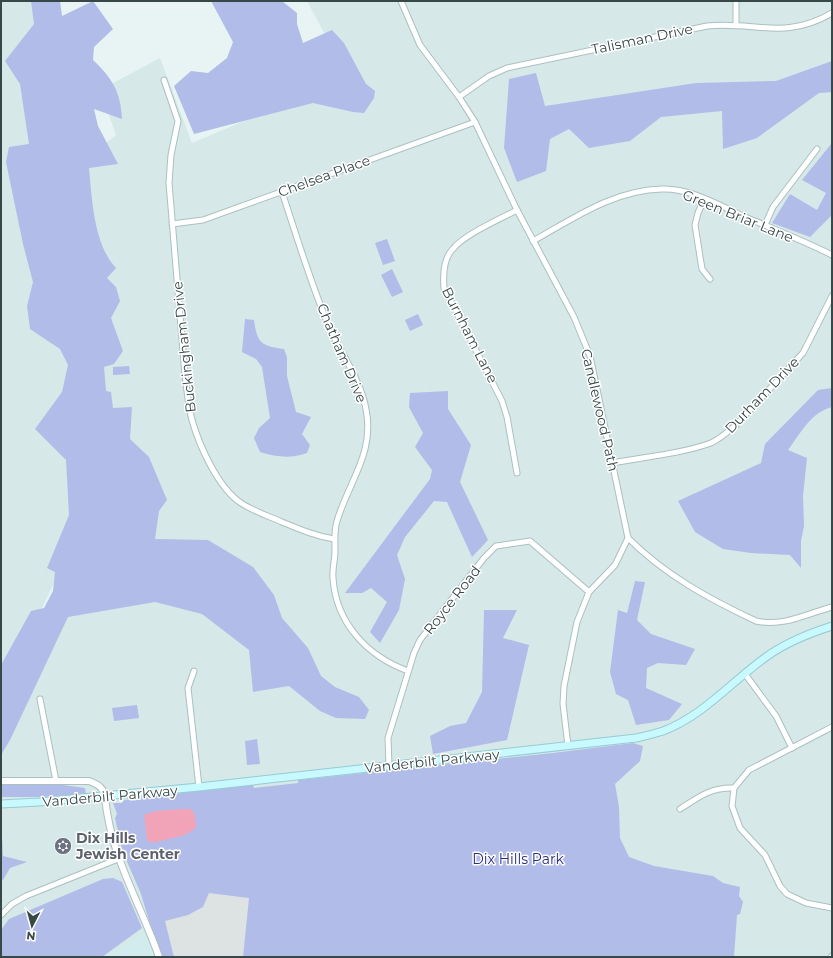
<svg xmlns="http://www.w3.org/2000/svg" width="833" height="958" viewBox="0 0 833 958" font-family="Montserrat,sans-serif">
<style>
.residential{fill:#d6e8e8}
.education{fill:#d2ecee}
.green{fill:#b1bce9}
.parking{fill:#dde3e2}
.water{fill:#f1a4b7}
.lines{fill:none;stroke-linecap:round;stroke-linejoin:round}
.minor-casing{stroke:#abc0c0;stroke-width:7}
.tertiary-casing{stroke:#abc0c0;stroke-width:8}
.secondary-casing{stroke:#96ccd2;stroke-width:9}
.minor{stroke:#fff;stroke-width:5}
.tertiary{stroke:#fff;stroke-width:6}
.secondary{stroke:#c8f9ff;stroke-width:7}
.labels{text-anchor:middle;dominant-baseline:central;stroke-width:3;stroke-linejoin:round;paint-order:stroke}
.street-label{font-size:14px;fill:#374847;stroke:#fff}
.worship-label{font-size:14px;font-weight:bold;fill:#5b616d;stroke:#fff;text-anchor:start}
.park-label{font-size:14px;fill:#292b7b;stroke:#fff}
</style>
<rect width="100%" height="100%" fill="#e8f4f4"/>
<!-- residential -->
<g class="residential">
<polygon points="1,1 40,1 91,504 1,695"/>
<polygon points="307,1 832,1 832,957 1,957 1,731 117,513 74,169 116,135 100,90 160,58 192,143 348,77"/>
</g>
<!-- education -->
<polygon class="education" points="146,932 160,957 104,957"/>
<!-- green -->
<g class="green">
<path d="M31 1H60L62 16 93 1 113 29 94 47 93 60C112 78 121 92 122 119L94 109 98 126 118 164 89 168C92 200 94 245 116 268L107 278 116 287 120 301 111 318 123 351 114 364 104 367 106 391 111 392 113 408 132 407 130 439 149 457 167 500 159 511 155 539 208 540 253 567 274 595 282 618 308 648 321 676 335 687 359 697 369 710 365 719 336 718 320 711 289 686 253 692 249 650 202 614 155 602 68 617 10 740 1 755V665L31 611 44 608 53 591 55 572 47 568 69 515 66 460 35 429 62 392 68 365 60 349 30 329 27 306 33 282 23 244 6 162 9 147 29 144 20 84 5 61 34 24Z"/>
<polygon points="211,1 282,1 297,13 297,24 303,43 332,30 344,43 366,84 375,91 374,98 364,113 353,112 313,103 194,134 174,86 191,71 208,73 227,58 233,42"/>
<polygon points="832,61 832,92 819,93 757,138 723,149 722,111 661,117 630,141 589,148 569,129 550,139 546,171 517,182 504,148 509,79 536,73 545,106 696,83 776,81"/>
<polygon points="832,143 832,215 810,237 772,223 790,194 817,210 826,193 802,180"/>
<polygon points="387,239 395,261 383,265 375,243"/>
<polygon points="392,269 403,292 392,297 381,275"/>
<polygon points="418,314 423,325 410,331 405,320"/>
<path d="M245 319 254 320C257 343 261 346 284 349L287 357V376L296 412 311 417 302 434 310 445 307 453C290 459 277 457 260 452L254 438 259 428 270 418 262 367 256 359 242 352Z"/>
<polygon points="129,366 130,374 113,375 113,367"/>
<path d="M832 388V407C811 412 800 434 788 450L807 458 803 496 804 526 801 541V568L790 555 751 553 723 549 695 532 678 501 761 463 765 444 818 390Z"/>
<polygon points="448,391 448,409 471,445 460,482 488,540 472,557 447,502 434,501 405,537 397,555 405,579 399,610 380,643 370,632 387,602 371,588 362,593 345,593 430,479 432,470 415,447 423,433 409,407 410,393"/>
<polygon points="635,581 645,582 637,620 651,634 695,649 686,665 658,663 647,668 646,688 682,704 669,720 636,725 628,700 616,694 610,672 618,610 627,613"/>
<polygon points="484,610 517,610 503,638 529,645 507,740 433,754 430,736 450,726 466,723 482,692"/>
<polygon points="137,705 139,718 114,721 112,708"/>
<polygon points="257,739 260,764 247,765 245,741"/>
<polygon points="633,743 643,746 640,761 615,784 619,807 620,838 629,857 654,866 713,876 723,883 740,887 739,896 743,902 740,914 737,915 734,957 160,957 141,894 122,850 115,818 117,814 113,803 122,803 124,800 247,785 253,785 254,788 298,783 298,780 553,753"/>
<polygon points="56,784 85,788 86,794 41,797 1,797 1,785"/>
<polygon points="1,816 3,856 27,862 10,868 3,880 1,879"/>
<polygon points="113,878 122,882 142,928 102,957 1,957 1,930 9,919 103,879"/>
</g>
<!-- parking -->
<polygon class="parking" points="209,893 249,898 243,957 174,957 165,921 188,915 203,907"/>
<!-- water -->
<polygon class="water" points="182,809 191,809 195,815 196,828 185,835 152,843 147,840 144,815 156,811"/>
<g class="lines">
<defs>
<g id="minor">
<path d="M401 1 420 45 459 97 475 122 517 210 574 317 590 356 628 538C665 575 709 599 756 621 783 627 806 614 832 607"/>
<polyline points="736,24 736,1"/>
<path d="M164 80 178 121 171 155 169 183 185 375C187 390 188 405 192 420 199 445 218 488 241 503 253 511 268 516 282 522 299 529 315 536 334 539"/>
<path d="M459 97 489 76 507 68 707 26C755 21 784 41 832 13"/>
<path d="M282 192C297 237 311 285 330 329 342 355 361 381 366 409 375 453 349 481 337 521 334 530 335 541 335 551 335 560 332 569 333 578 336 623 367 656 408 671"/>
<polyline points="704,199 698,213 695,225 702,269 710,279"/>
<polyline points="172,224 203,220 475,122"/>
<polyline points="765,225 773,207 817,149"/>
<path d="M533 241C574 218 614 190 662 189 691 188 720 206 745 217 774 229 804 241 832 255"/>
<path d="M612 463C644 457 680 454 711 443 720 439 729 431 736 425L803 353 832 296"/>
<path d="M517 473 507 417 502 401 444 288C443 276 443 260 452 250 463 235 500 219 517 210"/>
<polyline points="194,671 188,688 199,787"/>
<polyline points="745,674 776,716 792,748"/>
<polyline points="40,699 56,781"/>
<polyline points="832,727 749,770 734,788 732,806 740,828 765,855 780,886 787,894 806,903 832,908"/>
<polyline points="568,746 563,704 564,686 577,622 589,592 615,565 628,538"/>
<polyline points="389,766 388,738 414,653 420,640 484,558 496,546 530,541 589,592"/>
<path d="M680 809C699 797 711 787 734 788"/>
<polyline points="1,915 12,904 26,896 118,859"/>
<polyline points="831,957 832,956"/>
</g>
<path id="tertiary" d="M1 781H89C107 787 104 795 107 812 115 863 142 908 159 957"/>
<path id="secondary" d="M1 804 39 802 199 787 636 738C645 736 654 734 663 731 703 716 731 682 766 657 785 643 810 633 832 626"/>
</defs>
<!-- minor casing -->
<use href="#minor" class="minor-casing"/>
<!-- tertiary casing -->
<use href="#tertiary" class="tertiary-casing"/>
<!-- secondary casing -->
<use href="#secondary" class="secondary-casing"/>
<!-- minor -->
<use href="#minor" class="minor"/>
<!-- tertiary -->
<use href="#tertiary" class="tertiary"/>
<!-- secondary -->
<use href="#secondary" class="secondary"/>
</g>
<!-- icons -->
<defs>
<symbol id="synagogue-disc" viewBox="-11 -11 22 22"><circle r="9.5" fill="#6b7280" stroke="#fff"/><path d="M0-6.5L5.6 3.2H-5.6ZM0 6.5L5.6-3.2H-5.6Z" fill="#fff"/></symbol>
</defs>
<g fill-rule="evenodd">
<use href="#synagogue-disc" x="53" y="836" width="20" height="20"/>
</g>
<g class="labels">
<!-- street labels -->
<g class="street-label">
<text transform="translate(642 39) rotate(-12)">Talisman Drive</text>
<text transform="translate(324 176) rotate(-20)">Chelsea Place</text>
<text transform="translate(738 216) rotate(22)">Green Briar Lane</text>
<text transform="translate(470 335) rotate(63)">Burnham Lane</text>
<text transform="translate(184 347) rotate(-96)">Buckingham Drive</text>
<text transform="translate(342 353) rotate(67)">Chatham Drive</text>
<text transform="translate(762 395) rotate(-46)">Durham Drive</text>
<text transform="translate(600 410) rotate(77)">Candlewood Path</text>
<text transform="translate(452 600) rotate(-52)">Royce Road</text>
<text transform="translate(432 761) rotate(-6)">Vanderbilt Parkway</text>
<text transform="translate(110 796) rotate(-5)">Vanderbilt Parkway</text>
</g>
<!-- worship labels -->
<g class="worship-label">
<text x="76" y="838">Dix Hills<tspan x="76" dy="16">Jewish Center</tspan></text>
</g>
<!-- park labels -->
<g class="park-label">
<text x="518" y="859">Dix Hills Park</text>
</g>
</g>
<!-- border -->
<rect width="833" height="958" fill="none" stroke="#374847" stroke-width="4"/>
<!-- north arrow -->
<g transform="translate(32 926) rotate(186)" stroke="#ffffff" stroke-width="3" paint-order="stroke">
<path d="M0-3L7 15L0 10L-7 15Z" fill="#374847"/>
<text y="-6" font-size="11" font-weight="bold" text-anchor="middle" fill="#374847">N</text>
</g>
</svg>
